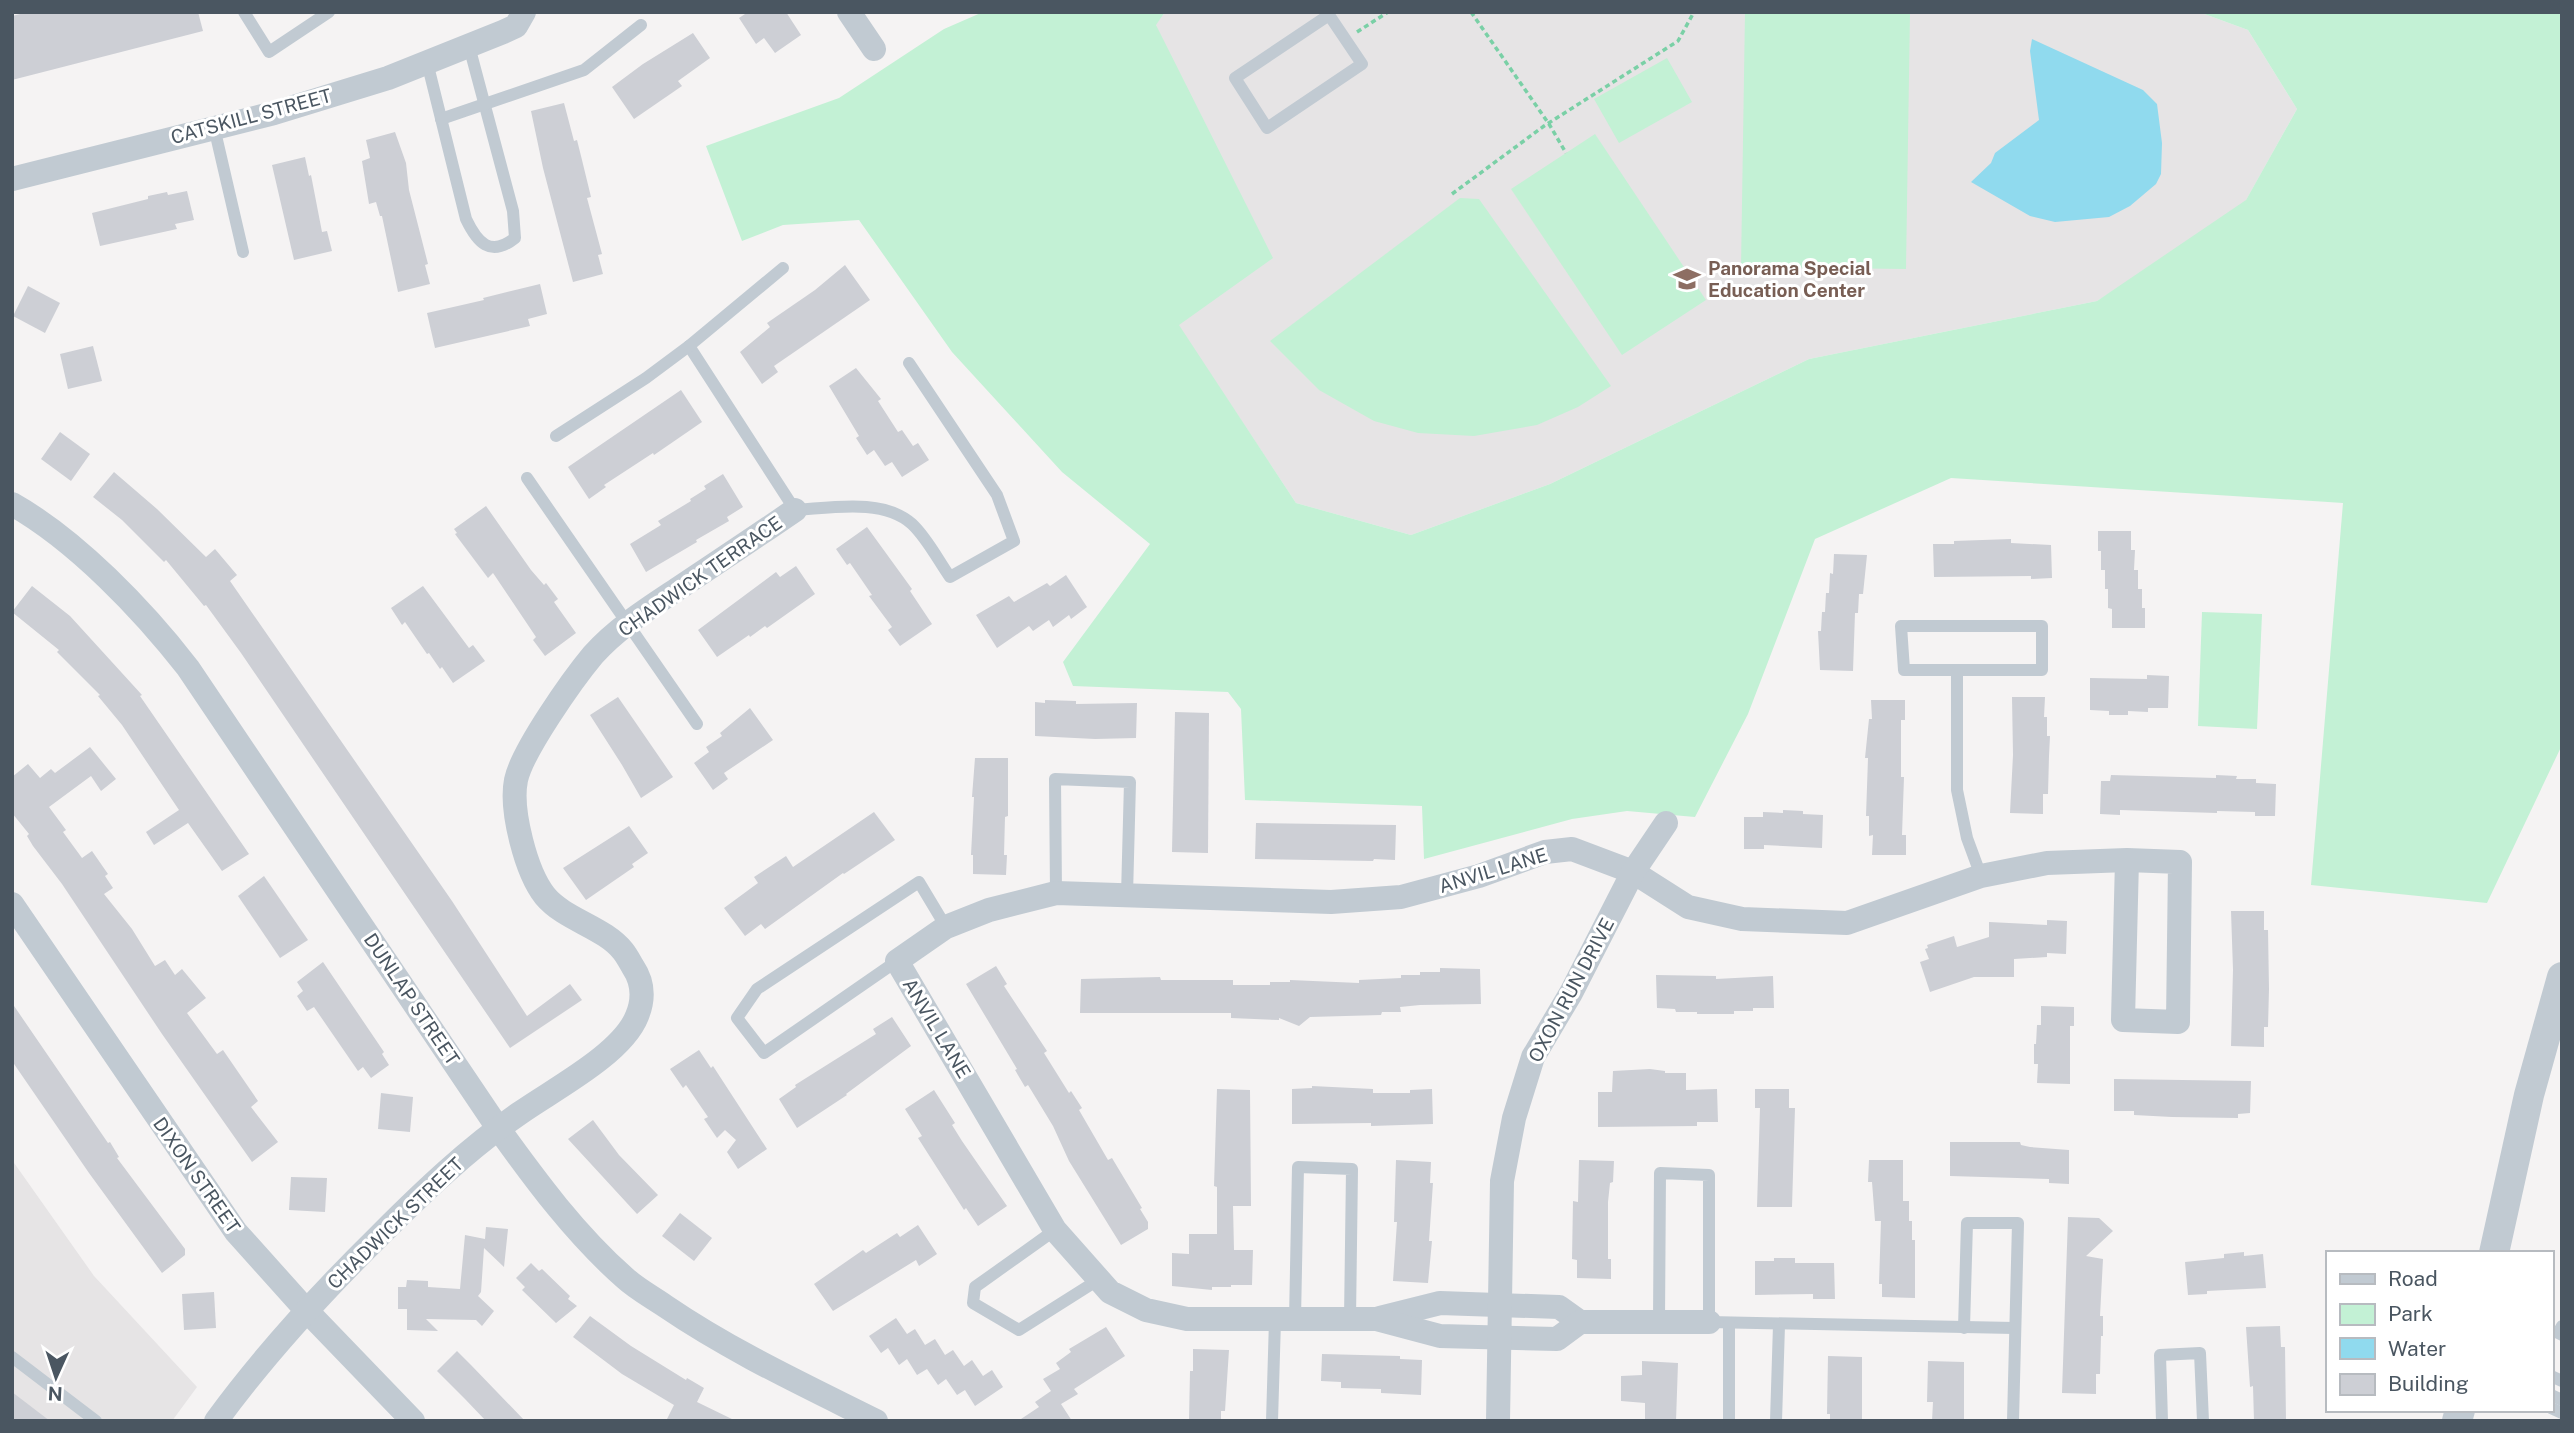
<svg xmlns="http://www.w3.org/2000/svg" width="2574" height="1433" viewBox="0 0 2574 1433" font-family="'Public Sans',sans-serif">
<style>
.education{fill:#e6e4e5}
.green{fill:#c3f1d5}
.water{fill:#90daee}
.building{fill:#cdcfd5}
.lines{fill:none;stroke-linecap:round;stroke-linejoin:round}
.path{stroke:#7ad0a6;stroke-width:3.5;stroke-dasharray:5 3.5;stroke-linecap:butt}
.service{stroke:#c1cad2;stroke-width:12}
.minor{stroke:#c1cad2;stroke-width:24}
.tertiary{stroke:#c1cad2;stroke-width:30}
.labels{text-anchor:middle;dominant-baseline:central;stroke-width:6;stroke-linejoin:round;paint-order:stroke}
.street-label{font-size:19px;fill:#4a5661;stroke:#fff}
.education-label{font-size:19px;font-weight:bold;fill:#785e54;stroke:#fff;text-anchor:start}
</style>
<rect width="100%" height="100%" fill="#f5f3f3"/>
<!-- education -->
<g class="education">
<polygon points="1165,12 2199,12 2248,30 2297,109 2240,211 2097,301 1809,359 1550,484 1411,535 1296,503 1178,325 1156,24"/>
<polygon points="12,1160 94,1276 197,1387 172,1421 12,1421"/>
</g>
<!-- green -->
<g class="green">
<polygon points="983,12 1165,12 1156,25 1273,258 1179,325 1296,503 1411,535 1550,484 1809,359 2097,301 2246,200 2297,109 2248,30 2199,12 2562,12 2562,745 2487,903 2311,885 2343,503 1951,478 1815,539 1748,714 1695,817 1627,811 1572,819 1424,859 1422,806 1245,800 1241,709 1228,692 1073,686 1063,662 1150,544 1062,472 952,352 859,220 783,225 742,241 706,146 839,98 944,29"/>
<polygon points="1745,12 1910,12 1906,269 1741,267"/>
<polygon points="1667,58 1692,102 1619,143 1594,99"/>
<polygon points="1595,134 1706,300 1622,355 1511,189"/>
<polygon points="1460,198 1479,199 1611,386 1578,407 1537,425 1474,436 1418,433 1374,421 1319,390 1270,341"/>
<polygon points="2202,612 2262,614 2257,729 2198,726"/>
</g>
<!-- water -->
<polygon class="water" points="2032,39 2143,90 2157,104 2162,143 2161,174 2156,184 2130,206 2109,217 2055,222 2030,216 1971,182 1991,163 1995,153 2039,120 2030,51"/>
<!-- building -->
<g class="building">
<polygon points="28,12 198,12 203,31 12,80 12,16"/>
<polygon points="748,12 786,12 801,35 775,53 764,38 756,44 739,18"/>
<polygon points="693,33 710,58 678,81 682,86 634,119 612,87 643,64"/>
<polygon points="564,103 574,141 577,140 582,160 591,197 587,198 602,254 598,255 603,274 573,282 543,168 531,111"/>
<polygon points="395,132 406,163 409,190 428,264 425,265 430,284 398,292 382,216 380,216 376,202 369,204 362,161 370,158 366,140"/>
<polygon points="305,157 309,176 311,175 322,232 327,231 332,251 294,260 272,165"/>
<polygon points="187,191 194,220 175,224 177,229 100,246 92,213 148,199 148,196 167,192 168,195"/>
<polygon points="845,265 870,300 774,366 778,372 762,384 740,352 770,327 767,323 815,290"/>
<polygon points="540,284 547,314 528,319 530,326 435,348 427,313 484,300 483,298"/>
<polygon points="28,286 60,303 45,333 13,316"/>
<polygon points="93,346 102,381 68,389 60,354"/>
<polygon points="856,368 881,399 878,401 898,432 902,430 913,446 918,443 929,460 902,477 892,462 885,466 874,450 867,455 856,438 859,436 829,386"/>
<polygon points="681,390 702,422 654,455 653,453 604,485 606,487 589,499 568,467"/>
<polygon points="60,432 90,454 71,481 41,459"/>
<polygon points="114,472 157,509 206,557 215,549 237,575 230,581 452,901 527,1016 570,984 582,1000 510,1048 241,653 206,605 204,606 166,560 164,562 122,520 93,497"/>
<polygon points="723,474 743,507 727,517 729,521 696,540 697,542 646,572 630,544 661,525 658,521 691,501 690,499 706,489 704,486"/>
<polygon points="486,506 531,570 544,585 546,583 558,599 554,602 576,633 545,656 533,640 536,637 493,573 488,578 455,534 457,533 454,529"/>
<polygon points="867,527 912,589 910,591 932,624 900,646 888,630 892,627 869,596 872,595 850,563 847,565 836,549"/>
<polygon points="2098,531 2131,531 2131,550 2135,550 2134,570 2138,570 2138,589 2142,589 2142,608 2145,608 2145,628 2112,628 2112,609 2108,608 2108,589 2105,589 2105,570 2101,570 2101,551 2098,551"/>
<polygon points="2011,539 2011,543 2051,545 2052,578 2031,579 2031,576 1934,577 1933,544 1954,544 1954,541"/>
<polygon points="1834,554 1867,555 1863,594 1859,594 1858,613 1855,613 1853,671 1820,670 1818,631 1821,631 1822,612 1825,612 1826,593 1829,593 1830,573 1833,574"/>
<polygon points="796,566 815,594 767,628 765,626 750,637 749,635 717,657 698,630 776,572 780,577"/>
<polygon points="1066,575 1087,607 1071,619 1069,615 1053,627 1049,620 1033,631 1029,626 997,648 976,615 1009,596 1014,602 1047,583 1050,586"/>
<polygon points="32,586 70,616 142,695 140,696 249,854 222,871 188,823 154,845 146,832 179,810 122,725 98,696 100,695 57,652 59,650 12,612"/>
<polygon points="423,586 469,648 473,645 485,661 453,683 442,667 440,669 429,653 427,654 405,622 402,625 391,608"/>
<polygon points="2147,675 2169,676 2168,708 2148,708 2148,712 2128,711 2128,715 2109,715 2109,711 2090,710 2090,678 2147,679"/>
<polygon points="618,697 673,777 641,798 622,765 590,715"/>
<polygon points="2012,697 2045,697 2044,717 2047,717 2047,736 2050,736 2049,756 2048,794 2043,794 2043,814 2010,813 2013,755"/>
<polygon points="1045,700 1076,701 1076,704 1137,703 1136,738 1095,739 1035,736 1035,702 1045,703"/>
<polygon points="1871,700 1905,700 1905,720 1901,720 1901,777 1904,777 1902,835 1906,835 1906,855 1872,855 1873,835 1869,836 1869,816 1866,816 1868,758 1865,758 1869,719 1872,719"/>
<polygon points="750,708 773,740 724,773 728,779 713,790 694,763 709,752 706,747 722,736 720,733"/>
<polygon points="1175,712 1209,713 1208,853 1172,852"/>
<polygon points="90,747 116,779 101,791 91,776 49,807 66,830 63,832 82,858 92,851 108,874 105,876 113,888 104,894 132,929 155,966 165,960 175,975 182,969 206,998 187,1013 217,1054 223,1050 258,1101 251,1107 278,1142 252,1162 162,1034 62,884 33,846 27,836 29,834 12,813 12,777 28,764 40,778 51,769 55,773"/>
<polygon points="975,758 1008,758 1008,816 1005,817 1004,855 1007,855 1006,875 973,874 973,855 971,855 974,797 972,797"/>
<polygon points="2111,775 2216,778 2216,775 2237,776 2236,779 2256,779 2256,783 2276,784 2275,816 2255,816 2255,812 2217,811 2217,813 2120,810 2120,815 2100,814 2101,781 2110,781"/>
<polygon points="1783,810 1803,811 1803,814 1823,815 1822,848 1764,845 1764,849 1744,849 1744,817 1763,817 1763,812 1783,813"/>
<polygon points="874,812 895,840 844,874 843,873 765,929 761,924 745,936 724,908 758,883 754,877 786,856 793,867"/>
<polygon points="1256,823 1396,825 1395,860 1374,859 1373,861 1255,859"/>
<polygon points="629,826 648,853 632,864 634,867 586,900 563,868"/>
<polygon points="264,876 308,940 280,958 238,896"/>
<polygon points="2231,911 2264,911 2264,930 2268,930 2269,989 2268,1027 2264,1027 2264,1047 2231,1046 2233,970"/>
<polygon points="2047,920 2067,921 2066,954 2047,953 2047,957 2014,959 2014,977 1974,977 1930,992 1920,962 1929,959 1925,949 1928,948 1927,945 1954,936 1957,947 1989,937 1989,922 2047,925"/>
<polygon points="323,962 384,1052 382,1054 389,1065 371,1078 363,1067 358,1071 314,1007 307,1011 297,996 303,991 297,982"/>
<polygon points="996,966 1007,984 1004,986 1047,1051 1044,1053 1069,1093 1071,1091 1082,1108 1079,1110 1108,1160 1112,1158 1142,1208 1140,1209 1148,1222 1148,1229 1121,1245 1069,1161 1053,1126 1028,1085 1025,1087 1015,1070 1017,1069 966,984"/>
<polygon points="1440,968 1480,969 1481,1004 1420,1005 1400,1007 1401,1012 1382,1012 1381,1015 1310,1017 1299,1026 1279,1018 1279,1020 1231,1018 1231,1013 1080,1013 1081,979 1160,977 1161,980 1233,980 1233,985 1270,985 1270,982 1290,982 1290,980 1359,983 1359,980 1401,978 1401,975 1420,975 1420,972 1440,972"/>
<polygon points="1656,975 1716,976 1716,979 1773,976 1774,1008 1753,1008 1753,1011 1734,1011 1734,1014 1697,1014 1697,1012 1676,1012 1675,1009 1657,1008"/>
<polygon points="12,1003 97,1127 108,1143 110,1142 119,1157 117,1158 185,1249 185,1255 162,1273 89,1173 12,1061"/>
<polygon points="2041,1006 2074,1007 2074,1026 2070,1026 2070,1084 2037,1083 2038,1064 2034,1064 2034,1044 2036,1044 2037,1025 2041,1025"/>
<polygon points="892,1017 911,1046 846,1094 847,1095 797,1128 779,1099 796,1087 795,1085 876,1034 873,1029"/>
<polygon points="699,1050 711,1068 713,1066 767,1149 738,1169 727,1152 736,1140 725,1130 717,1138 704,1119 708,1117 686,1085 683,1088 670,1069"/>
<polygon points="1650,1069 1665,1071 1665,1073 1686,1073 1686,1090 1717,1089 1718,1122 1697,1122 1697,1126 1598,1127 1598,1092 1612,1092 1613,1071"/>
<polygon points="2114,1079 2251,1081 2250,1113 2238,1114 2238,1118 2172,1117 2134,1115 2134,1111 2114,1111"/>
<polygon points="1312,1086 1373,1089 1373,1093 1410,1093 1410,1090 1432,1089 1433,1124 1371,1126 1371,1123 1292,1124 1292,1089 1312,1088"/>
<polygon points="1217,1089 1250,1090 1251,1206 1233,1206 1234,1250 1253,1250 1252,1285 1231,1285 1231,1287 1212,1287 1212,1290 1172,1286 1172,1253 1189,1254 1189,1234 1217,1234 1217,1187 1214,1186"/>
<polygon points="1755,1089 1789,1089 1789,1108 1795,1108 1792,1207 1757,1207 1760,1108 1755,1108"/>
<polygon points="934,1090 955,1123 952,1125 962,1141 1007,1206 978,1226 966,1208 964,1210 918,1138 922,1136 905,1109"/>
<polygon points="381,1093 413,1097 410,1132 378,1129"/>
<polygon points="593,1120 619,1155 658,1195 637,1214 568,1139"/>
<polygon points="1950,1142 2020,1142 2021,1145 2030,1147 2069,1150 2069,1184 2049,1183 2049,1179 1950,1176"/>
<polygon points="1396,1160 1431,1162 1430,1183 1433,1183 1429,1241 1432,1241 1428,1283 1393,1281 1397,1222 1394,1222"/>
<polygon points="1579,1160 1614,1161 1613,1182 1610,1183 1608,1202 1608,1259 1611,1259 1611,1279 1577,1278 1577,1260 1572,1259 1573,1201 1578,1202"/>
<polygon points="1869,1160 1903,1160 1903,1201 1909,1201 1909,1221 1912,1221 1912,1240 1915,1240 1915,1298 1882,1297 1882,1284 1879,1284 1881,1221 1875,1221 1872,1182 1868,1182"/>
<polygon points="291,1177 327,1178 325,1212 289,1210"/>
<polygon points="680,1213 712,1238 694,1261 662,1236"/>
<polygon points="2068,1217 2099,1218 2113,1231 2086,1256 2103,1259 2100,1316 2103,1316 2103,1336 2101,1336 2100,1374 2096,1374 2096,1394 2062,1393"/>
<polygon points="918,1225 937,1254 919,1266 916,1260 833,1311 814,1284 863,1250 866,1253 897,1233 900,1237"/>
<polygon points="486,1227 508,1229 504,1267 484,1248 481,1292 478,1296 494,1311 482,1326 476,1320 426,1319 438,1331 407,1330 407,1309 398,1309 398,1287 406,1287 407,1280 428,1281 428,1287 460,1289 465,1235 485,1239"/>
<polygon points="2244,1252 2244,1256 2263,1254 2266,1288 2207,1291 2207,1294 2188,1295 2185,1262 2224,1258 2224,1254"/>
<polygon points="1774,1258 1795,1258 1795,1263 1834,1263 1835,1299 1813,1299 1813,1294 1755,1295 1755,1261 1774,1261"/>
<polygon points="531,1263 539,1271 542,1269 570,1296 568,1299 577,1306 556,1323 522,1290 525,1287 516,1278"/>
<polygon points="214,1292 216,1328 184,1330 182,1294"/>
<polygon points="590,1316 631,1346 686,1380 687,1378 704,1388 697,1402 736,1421 666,1421 674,1405 622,1374 573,1337"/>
<polygon points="896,1318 907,1334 915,1329 925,1345 935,1339 945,1355 953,1350 964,1366 972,1360 983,1376 992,1370 1003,1387 975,1406 965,1390 957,1395 946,1379 938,1385 927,1369 917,1375 907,1359 899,1365 888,1348 881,1353 869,1336"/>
<polygon points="2280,1326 2281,1347 2285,1347 2286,1421 2254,1421 2253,1386 2250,1387 2246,1327"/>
<polygon points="1106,1327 1125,1356 1074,1389 1078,1394 1061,1404 1072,1421 1018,1421 1039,1407 1035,1402 1051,1391 1043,1379 1060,1369 1056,1363 1071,1352 1069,1349"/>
<polygon points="1193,1349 1229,1350 1225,1411 1221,1411 1221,1421 1189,1421 1190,1371 1193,1371"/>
<polygon points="457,1351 471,1365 525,1421 486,1421 465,1399 437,1371"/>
<polygon points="1322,1354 1400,1356 1400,1359 1422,1360 1421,1395 1381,1393 1381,1389 1341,1388 1341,1382 1321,1381"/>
<polygon points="1828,1356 1862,1357 1862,1421 1830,1421 1830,1414 1827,1414"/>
<polygon points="1642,1361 1678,1363 1676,1421 1645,1421 1645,1403 1621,1401 1621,1376 1642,1375"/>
<polygon points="1928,1361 1964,1362 1964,1421 1932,1421 1933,1402 1927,1402"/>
<polygon points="12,1392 50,1421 12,1421"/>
</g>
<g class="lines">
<!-- path -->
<g class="path">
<polyline points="1471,12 1549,124 1566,153"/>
<polyline points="1357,32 1388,12"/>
<polyline points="1452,194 1544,126 1678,41 1694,12"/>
</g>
<!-- service -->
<g class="service">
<polyline points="244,12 269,52 329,12"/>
<polyline points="1327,12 1362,64 1267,128 1235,78 1329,15"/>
<path d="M427 62 466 219C477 242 490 258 515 238L513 211 469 46"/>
<polyline points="441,119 584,70 641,25"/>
<polyline points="214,127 243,252"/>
<path d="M689 346 795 510C831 508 883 498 912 524 927 538 938 560 950 577L1014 541 997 495 909 363"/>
<polyline points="556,436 646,378 689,346 783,268"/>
<polyline points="527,478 697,724"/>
<polygon points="1901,626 2042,626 2042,670 1904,670"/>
<polyline points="1957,672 1957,790 1967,838 1981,876"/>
<polyline points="1056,893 1055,779 1130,782 1127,895"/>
<polyline points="897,961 764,1053 737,1018 757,989 919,882 946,927"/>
<polyline points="1055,1230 975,1287 973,1303 1019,1330 1098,1280"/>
<polyline points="1295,1319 1298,1167 1352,1169 1350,1319"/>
<polyline points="1659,1320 1660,1173 1709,1175 1709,1322 2014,1328"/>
<polyline points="2562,1326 2558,1333 2562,1335"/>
<polyline points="1964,1328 1967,1223 2018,1223 2013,1421"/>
<polyline points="12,1357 96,1421"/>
<polyline points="2551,1376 2562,1381"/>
<polyline points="2551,1395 2562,1400"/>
<polyline points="2551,1408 2562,1413"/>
<polyline points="1272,1421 1275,1320"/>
<polyline points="1729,1421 1729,1323"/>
<polyline points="1776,1421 1779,1325"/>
<polyline points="2162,1421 2160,1355 2200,1353 2203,1421"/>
</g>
<!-- minor -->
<g class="minor">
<polyline points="849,12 874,49"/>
<polyline points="12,179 274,113 388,78 503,32 516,26 524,12"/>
<path d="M12 504C76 540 143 610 188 668L498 1128C536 1181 576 1235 625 1278 637 1289 652 1297 665 1306 731 1351 804 1385 876 1421"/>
<polyline points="12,904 236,1232 306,1310 413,1421"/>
<polyline points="1380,1318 1440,1303 1559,1307 1580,1322"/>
<polyline points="1709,1322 1580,1322 1557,1339 1440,1336 1376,1319 1187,1319 1146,1310 1110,1292 1055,1230 897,961 946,927 989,910 1056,893 1331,902 1401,897 1479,876 1545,852 1572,849 1633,872 1688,907 1742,919 1847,923 1981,876 2047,863 2127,860 2180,862 2178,1022 2123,1020 2127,860"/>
<path d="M216 1421C265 1354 321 1293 381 1234 424 1191 469 1148 520 1113 554 1089 622 1054 637 1016 644 999 643 982 633 967 630 962 627 956 623 951 604 927 565 920 545 896 526 872 510 810 516 780 522 751 573 679 593 655 617 628 649 608 679 588 718 562 757 536 795 510"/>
<polyline points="1498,1421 1502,1181 1514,1118 1533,1057 1571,993 1633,872 1666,823"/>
</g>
<!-- tertiary -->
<g class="tertiary">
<polyline points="2494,1253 2529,1095 2562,977"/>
<polyline points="2457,1421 2460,1410"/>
</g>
</g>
<!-- icons -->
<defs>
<symbol id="school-bare" viewBox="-9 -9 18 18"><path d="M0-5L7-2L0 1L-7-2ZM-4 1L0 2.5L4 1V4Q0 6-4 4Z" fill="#8d6e63" stroke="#fff" stroke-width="2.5" paint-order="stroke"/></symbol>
</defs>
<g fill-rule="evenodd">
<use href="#school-bare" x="1668" y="260" width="38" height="38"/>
</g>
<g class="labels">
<!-- street labels -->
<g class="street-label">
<text transform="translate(251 116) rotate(-15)">CATSKILL STREET</text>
<text transform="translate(700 576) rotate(-35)">CHADWICK TERRACE</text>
<text transform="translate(1493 870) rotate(-17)">ANVIL LANE</text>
<text transform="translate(1571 990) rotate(-62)">OXON RUN DRIVE</text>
<text transform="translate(412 999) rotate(56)">DUNLAP STREET</text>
<text transform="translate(937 1028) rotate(59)">ANVIL LANE</text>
<text transform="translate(197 1175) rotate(55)">DIXON STREET</text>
<text transform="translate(395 1223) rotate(-44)">CHADWICK STREET</text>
</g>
<!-- education labels -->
<g class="education-label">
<text x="1708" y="268">Panorama Special<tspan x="1708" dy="22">Education Center</tspan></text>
</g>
</g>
<!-- border -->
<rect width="2574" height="1433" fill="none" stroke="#4a5661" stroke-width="28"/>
<!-- legend -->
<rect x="2326" y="1251" width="228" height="161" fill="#ffffff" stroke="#b7bbc0" stroke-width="2"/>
<rect x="2340" y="1274" width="35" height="10" fill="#c1cad2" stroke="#b7bbc0" stroke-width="2"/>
<text x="2388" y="1286" font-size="21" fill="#4a5661">Road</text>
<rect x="2340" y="1304" width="35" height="21" fill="#c3f1d5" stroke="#b7bbc0" stroke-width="2"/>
<text x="2388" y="1321" font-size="21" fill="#4a5661">Park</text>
<rect x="2340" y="1338" width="35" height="21" fill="#90daee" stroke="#b7bbc0" stroke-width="2"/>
<text x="2388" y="1356" font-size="21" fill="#4a5661">Water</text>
<rect x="2340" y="1374" width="35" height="21" fill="#cdcfd5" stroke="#b7bbc0" stroke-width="2"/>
<text x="2388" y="1391" font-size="21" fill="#4a5661">Building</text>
<!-- north arrow -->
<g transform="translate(56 1377) rotate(183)" stroke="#ffffff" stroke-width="5" paint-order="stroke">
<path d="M0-5L12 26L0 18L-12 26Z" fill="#4a5661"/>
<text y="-10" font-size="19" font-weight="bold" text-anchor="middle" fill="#4a5661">N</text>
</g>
</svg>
